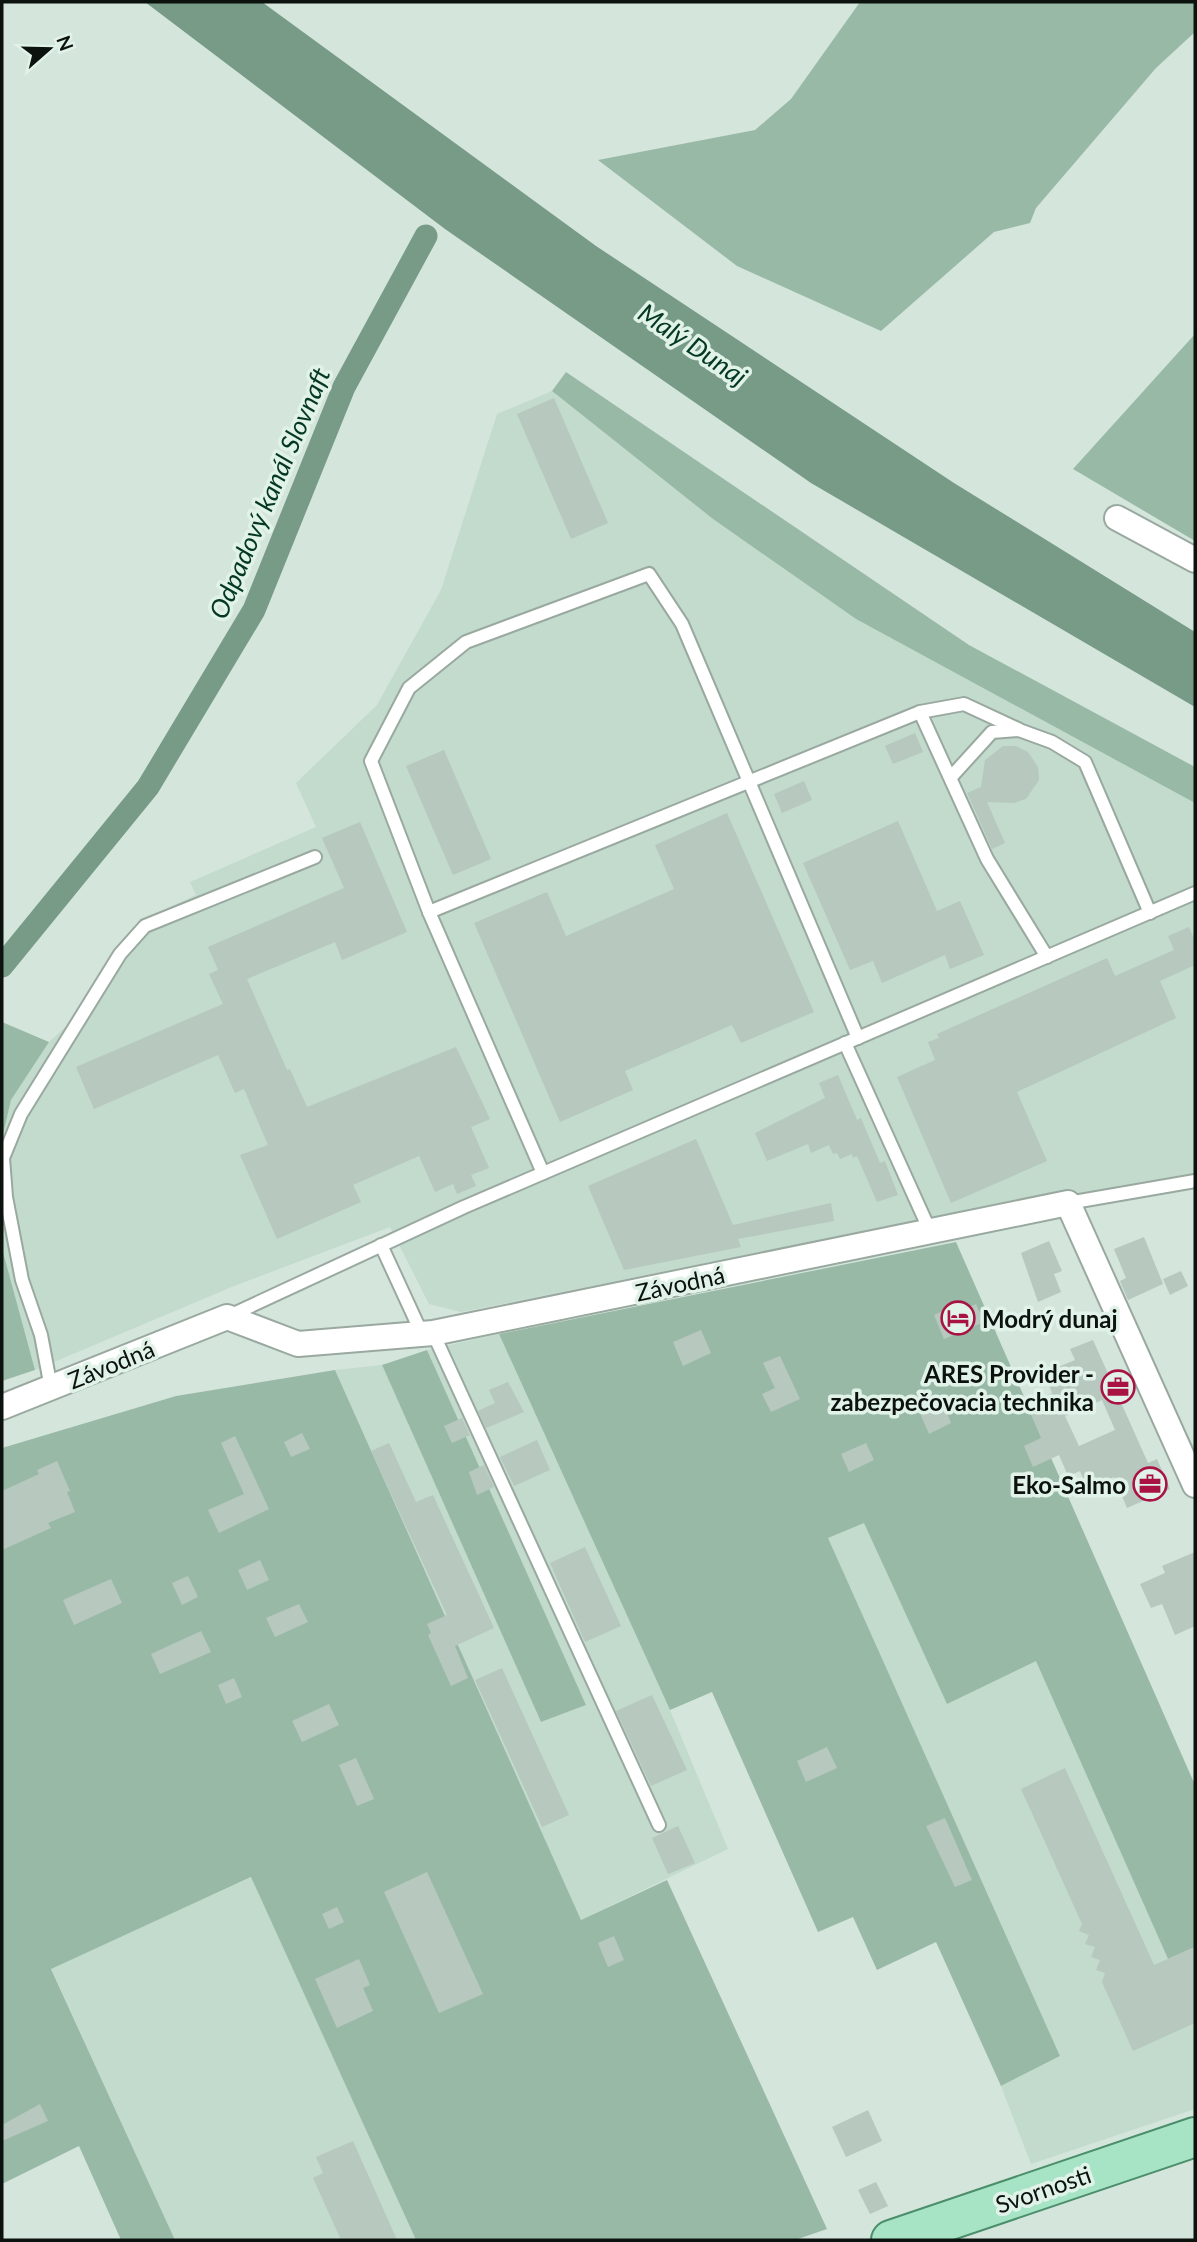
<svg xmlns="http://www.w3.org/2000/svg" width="1197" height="2242" viewBox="0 0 1197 2242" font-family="Lato,sans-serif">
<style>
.built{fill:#c2dbcc}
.green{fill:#99b9a7}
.water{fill:#779b87}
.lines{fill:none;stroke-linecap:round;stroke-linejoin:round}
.canal{stroke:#779b87;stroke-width:23}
.building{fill:#b7c8be;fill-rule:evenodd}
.lane-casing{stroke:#99a9a0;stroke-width:16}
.street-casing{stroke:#99a9a0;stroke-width:28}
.primary-casing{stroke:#4a8e6c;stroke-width:42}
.lane{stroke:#fff;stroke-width:12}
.street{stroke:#fff;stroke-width:24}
.primary{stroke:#a7e3c5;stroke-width:38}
.labels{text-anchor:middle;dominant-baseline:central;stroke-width:7;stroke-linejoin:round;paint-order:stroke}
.street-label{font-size:24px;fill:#0c120e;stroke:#e1f3e8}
.poi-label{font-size:24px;font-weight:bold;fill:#0c120e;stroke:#e1f3e8;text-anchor:end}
.water-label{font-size:26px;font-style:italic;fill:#043823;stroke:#e1f3e8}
</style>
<rect width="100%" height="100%" fill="#d4e5db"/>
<!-- built -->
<g class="built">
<polygon points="552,391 713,519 856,619 1195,803 1195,1187 1082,1208 1047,1195 461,1312 429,1304 390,1227 234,1286 35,1370 2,1247 2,1139 11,1100 49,1042 72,1021 142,920 196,895 190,882 316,827 296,783 377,705 441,590 497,414"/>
<polygon points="499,1334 670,1710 728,1849 581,1920 335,1370 382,1365 541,1722 586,1705 427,1350"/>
<polygon points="865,1522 947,1703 1036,1660 1168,1959 1195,1947 1195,2109 1031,2164 1001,2086 1060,2056 827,1538"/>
<polygon points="252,1877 416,2240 175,2240 51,1968"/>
</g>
<!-- green -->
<g class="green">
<polygon points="860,2 1195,2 1195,32 1156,68 1036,208 1030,223 994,232 881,331 737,266 598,160 755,130 791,99"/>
<polygon points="1195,334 1195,541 1073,469"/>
<polygon points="566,372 969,645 1195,767 1195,803 856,619 713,519 552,391"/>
<polygon points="2,1022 49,1042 11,1100 2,1139"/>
<polygon points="956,1242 1195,1785 1195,1947 1168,1959 1036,1661 947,1704 864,1523 828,1538 1060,2056 1001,2086 936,1942 877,1970 853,1917 818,1932 712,1692 670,1710 499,1334"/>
<polygon points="2,1248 35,1370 2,1381"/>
<polygon points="427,1350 586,1705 541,1722 382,1365"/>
<polygon points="335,1370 581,1920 667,1880 827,2229 795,2240 416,2240 251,1877 51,1969 175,2240 121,2240 79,2146 2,2184 2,1448 176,1396"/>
</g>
<!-- water -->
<polygon class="water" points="145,2 262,2 596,246 954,483 1195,632 1195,707 811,483 445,229"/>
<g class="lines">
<!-- canal -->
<polyline class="canal" points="2,966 148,787 254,610 344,387 426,236"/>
</g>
<!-- building -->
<g class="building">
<polygon points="554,398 608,523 571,539 517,414"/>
<polygon points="915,733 923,752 893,764 885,746"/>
<polygon points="1003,746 1016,746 1028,752 1038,767 1039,780 1026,799 1014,803 987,802 1005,843 992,849 967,793 981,787 985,760"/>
<polygon points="444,750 491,859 453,875 406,766"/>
<polygon points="804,781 812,800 782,813 774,794"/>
<polygon points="727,813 814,1012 741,1043 732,1025 625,1071 633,1090 560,1122 474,923 547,892 566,936 674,889 655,845"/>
<polygon points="898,821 937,911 960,901 984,955 950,969 945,955 882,983 873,961 850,970 803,863"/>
<polygon points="360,822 407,932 342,960 335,942 247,979 287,1070 290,1069 307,1107 456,1047 490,1119 471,1127 489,1168 471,1175 476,1186 457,1194 453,1184 435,1192 419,1156 353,1185 361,1202 277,1239 240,1155 268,1145 244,1089 235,1093 218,1055 94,1109 76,1067 223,1004 209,974 218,970 208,947 344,888 322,838"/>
<polygon points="1189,927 1195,941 1195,965 1160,981 1176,1018 1017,1092 1047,1161 951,1203 897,1077 935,1060 928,1042 939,1038 937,1034 1107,958 1115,976 1174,950 1168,936"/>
<polygon points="838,1075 857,1120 861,1118 880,1163 885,1161 898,1195 877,1202 857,1156 853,1158 852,1154 840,1159 837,1153 833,1154 829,1145 811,1153 808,1144 767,1161 755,1133 825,1098 819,1083"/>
<polygon points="696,1139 733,1225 831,1203 834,1221 738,1239 741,1247 624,1270 588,1186"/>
<polygon points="1144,1237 1163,1284 1128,1300 1120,1281 1126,1278 1114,1249"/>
<polygon points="1049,1241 1062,1271 1054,1274 1061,1292 1038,1302 1021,1253"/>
<polygon points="1181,1271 1188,1286 1170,1295 1163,1279"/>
<polygon points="976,1304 984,1322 944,1339 934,1315 955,1306 967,1308"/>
<polygon points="701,1330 711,1353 683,1366 673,1342"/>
<path d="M1093 1340 1148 1463 1157 1459 1170 1489 1127 1508 1114 1477 1087 1488 1080 1471 1068 1476 1059 1455 1033 1467 1024 1446 1041 1438 1027 1405 1052 1393 1044 1373 1075 1360 1070 1349ZM1102 1400 1115 1430 1079 1446 1065 1416Z"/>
<polygon points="780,1356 800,1399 771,1412 762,1394 775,1388 763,1363"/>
<polygon points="508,1382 524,1412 486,1428 478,1411 495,1403 489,1390"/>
<polygon points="941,1399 951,1423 929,1434 918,1409"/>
<polygon points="462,1418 470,1435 452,1443 444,1426"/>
<polygon points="302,1433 310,1449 291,1457 284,1442"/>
<polygon points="235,1436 269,1509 219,1533 208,1510 244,1494 221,1443"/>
<polygon points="537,1440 550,1470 514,1486 500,1457"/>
<polygon points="389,1443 416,1502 433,1495 494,1628 455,1646 468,1678 451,1686 428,1635 431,1633 427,1624 447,1615 371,1451"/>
<polygon points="866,1443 874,1460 849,1472 841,1454"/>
<polygon points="57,1461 70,1491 67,1492 75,1512 48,1523 51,1528 2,1550 2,1491 39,1474 37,1470"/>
<polygon points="484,1465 494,1487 477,1495 469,1472"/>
<polygon points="585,1547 621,1626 585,1642 550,1563"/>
<polygon points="1195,1552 1195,1626 1175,1635 1162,1604 1151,1608 1140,1584 1165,1573 1162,1566"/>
<polygon points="260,1560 269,1580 247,1590 238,1570"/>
<polygon points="188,1576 198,1597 182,1605 172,1583"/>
<polygon points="111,1579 122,1603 74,1625 63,1600"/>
<polygon points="299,1604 308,1622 275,1637 266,1618"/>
<polygon points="201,1631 211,1652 160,1674 151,1654"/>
<polygon points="502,1668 569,1815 542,1827 475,1680"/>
<polygon points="234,1678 242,1697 226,1704 218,1685"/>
<polygon points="652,1695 687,1770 651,1786 616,1711"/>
<polygon points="329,1704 339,1725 302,1742 292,1721"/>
<polygon points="827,1747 837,1768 806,1782 797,1761"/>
<polygon points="356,1758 374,1799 357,1806 339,1765"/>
<polygon points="1065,1768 1154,1965 1195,1947 1195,2023 1133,2051 1102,1982 1105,1973 1096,1970 1100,1960 1091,1957 1095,1947 1085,1944 1089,1935 1079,1931 1082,1924 1021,1789"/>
<polygon points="945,1818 972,1880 955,1887 926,1826"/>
<polygon points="678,1826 695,1863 668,1874 652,1838"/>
<polygon points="427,1872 483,1994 439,2013 384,1892"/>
<polygon points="337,1907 344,1922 329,1929 322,1914"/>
<polygon points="614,1936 624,1960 608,1967 598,1943"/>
<polygon points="359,1959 370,1985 363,1988 373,2011 337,2028 315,1979"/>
<polygon points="40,2104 48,2121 2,2141 2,2125"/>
<polygon points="868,2110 882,2141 846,2157 832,2127"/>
<polygon points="353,2141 397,2240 341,2240 313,2178 323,2173 316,2157"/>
<polygon points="876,2182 888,2206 870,2214 858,2190"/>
</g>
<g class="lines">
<defs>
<g id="lane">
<polyline points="920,712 964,704 1018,729"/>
<polyline points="952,776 992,732 1019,730 1052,742 1085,762 1150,913"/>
<polyline points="429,912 371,761 409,688 466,642 649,574 682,624 858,1038"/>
<polyline points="845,1043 930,1231"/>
<polyline points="543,1173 429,912 920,712 987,859 1047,957"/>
<polyline points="1068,1203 1195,1181"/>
<polyline points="381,1245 422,1334"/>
<polyline points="227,1317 464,1207 1195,893"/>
<polyline points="433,1333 659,1825"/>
<polyline points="51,1388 41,1335 22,1280 6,1197 3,1158 21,1114 120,954 145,926 315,857"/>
</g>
<g id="street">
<polyline points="1117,518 1195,560"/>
<polyline points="2,1407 227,1317 298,1344 433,1333 1068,1203 1195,1485"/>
</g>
<polyline id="primary" points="891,2240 1195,2137"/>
</defs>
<!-- lane casing -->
<use href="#lane" class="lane-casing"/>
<!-- street casing -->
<use href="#street" class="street-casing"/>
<!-- primary casing -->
<use href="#primary" class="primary-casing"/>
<!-- lane -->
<use href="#lane" class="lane"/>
<!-- street -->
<use href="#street" class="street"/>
<!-- primary -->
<use href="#primary" class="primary"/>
</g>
<!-- icons -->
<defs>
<symbol id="hotel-ring" viewBox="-11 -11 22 22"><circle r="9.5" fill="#e1f3e8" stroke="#a91344" stroke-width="1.5"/><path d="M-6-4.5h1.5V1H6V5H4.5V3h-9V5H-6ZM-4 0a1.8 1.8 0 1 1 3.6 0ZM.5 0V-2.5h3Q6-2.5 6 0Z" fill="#a91344"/></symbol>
<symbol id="office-ring" viewBox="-11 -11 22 22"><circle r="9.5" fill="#e1f3e8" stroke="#a91344" stroke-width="1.5"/><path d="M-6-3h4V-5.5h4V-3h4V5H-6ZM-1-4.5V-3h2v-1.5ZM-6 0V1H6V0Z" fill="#a91344"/></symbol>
</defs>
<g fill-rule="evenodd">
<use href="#hotel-ring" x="939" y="1299" width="38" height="38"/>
<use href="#office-ring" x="1099" y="1368" width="38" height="38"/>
<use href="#office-ring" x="1131" y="1465" width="38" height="38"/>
</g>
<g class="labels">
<!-- street labels -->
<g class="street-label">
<text transform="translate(680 1283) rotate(-12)">Závodná</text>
<text transform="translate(111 1364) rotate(-22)">Závodná</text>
<text transform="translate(1043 2189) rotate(-19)">Svornosti</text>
</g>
<!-- poi labels -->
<g class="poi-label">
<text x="982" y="1318" text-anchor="start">Modrý dunaj</text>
<text x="1094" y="1373">ARES Provider -<tspan x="1094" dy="28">zabezpečovacia technika</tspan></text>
<text x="1126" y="1484">Eko-Salmo</text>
</g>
<!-- water labels -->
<g class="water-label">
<text transform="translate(693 344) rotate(34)">Malý Dunaj</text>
<text transform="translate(269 493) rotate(-67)">Odpadový kanál Slovnaft</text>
</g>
</g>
<!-- border -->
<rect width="1197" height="2242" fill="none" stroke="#0c120e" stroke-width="7"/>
<!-- north arrow -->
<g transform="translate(49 49) rotate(70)" stroke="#e1f3e8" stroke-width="5" paint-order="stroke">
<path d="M0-5L12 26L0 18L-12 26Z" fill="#0c120e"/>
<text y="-10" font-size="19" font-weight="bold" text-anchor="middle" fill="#0c120e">N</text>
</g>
</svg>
